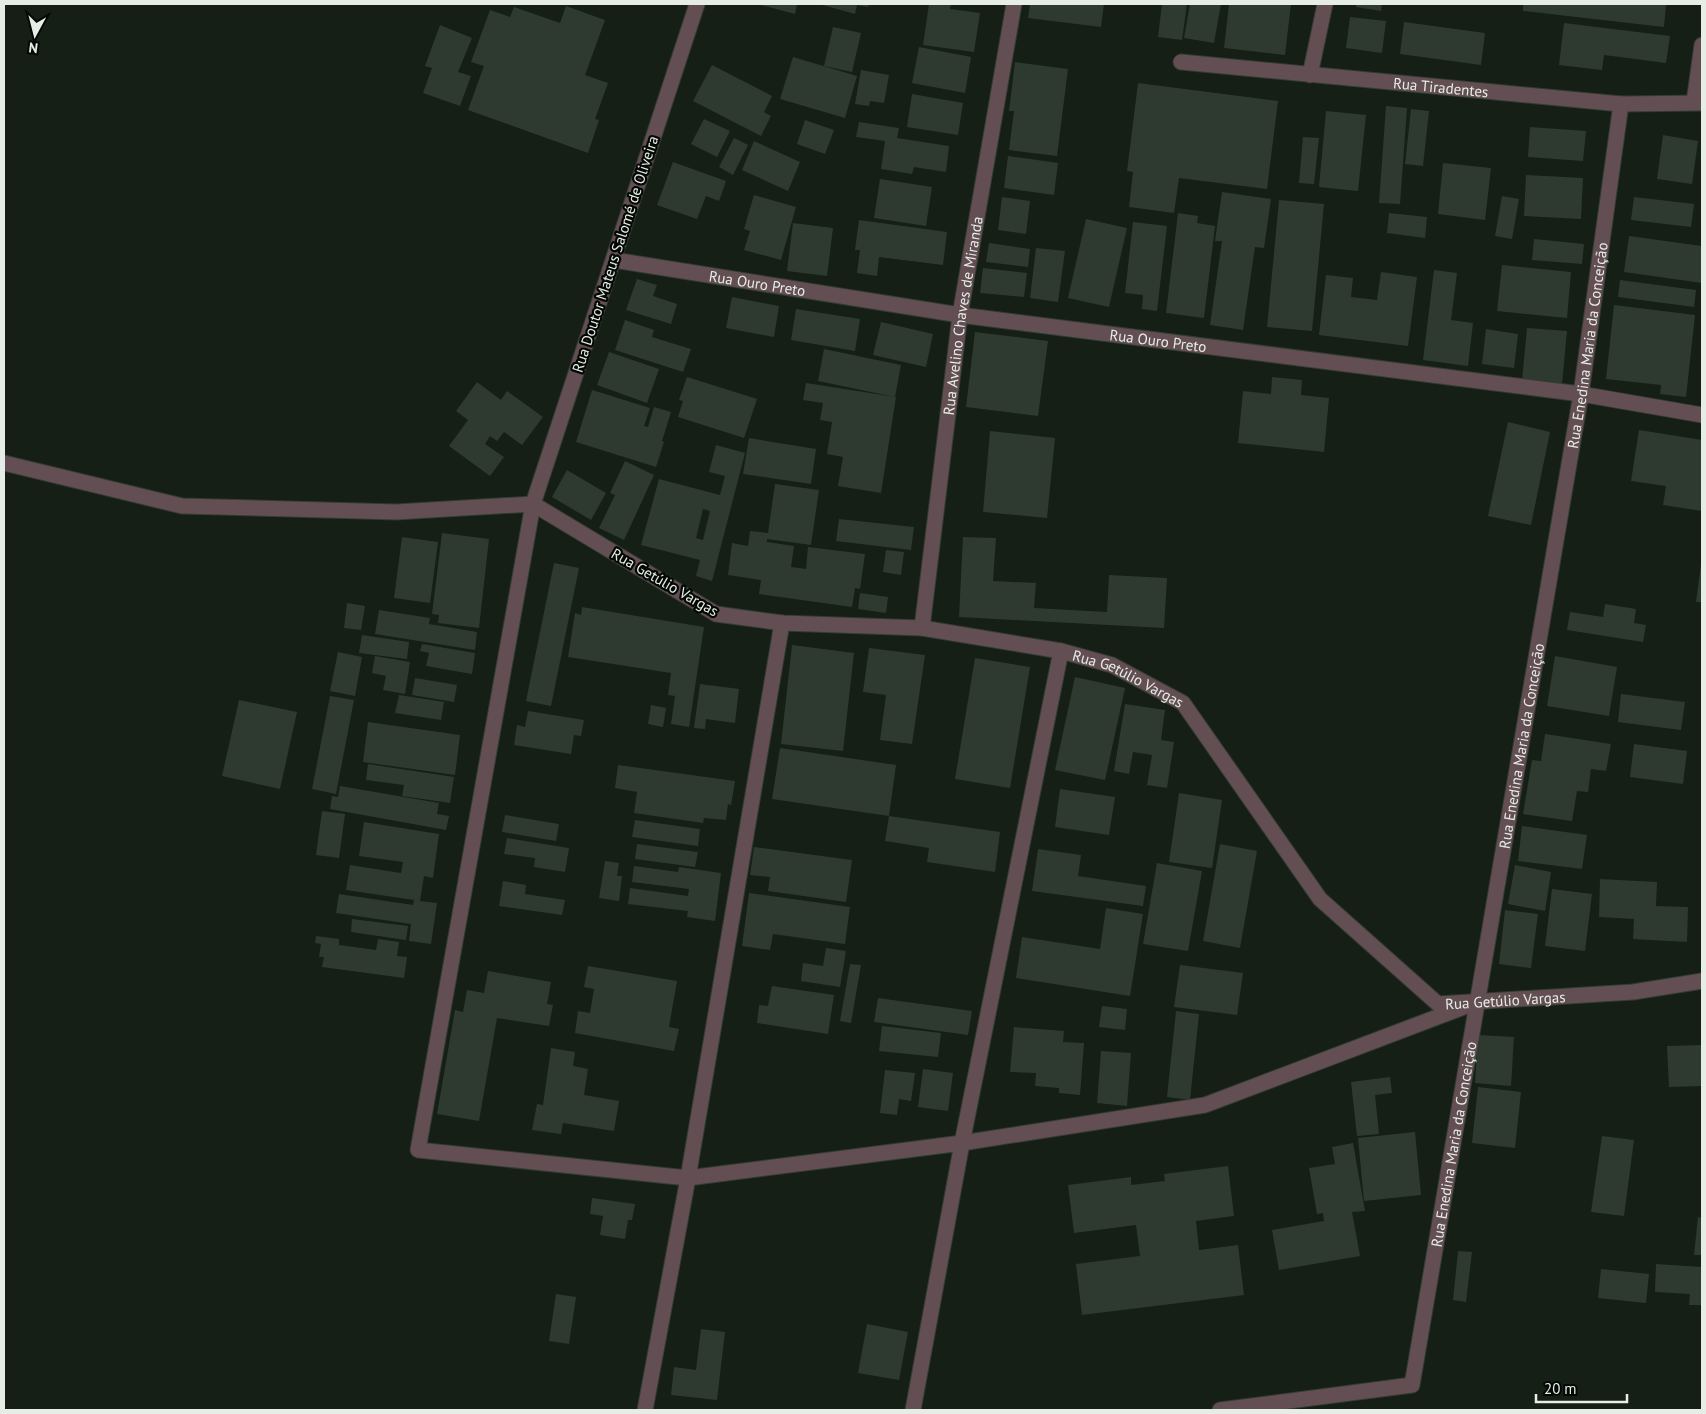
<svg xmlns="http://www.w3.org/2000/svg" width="1706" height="1414" viewBox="0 0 1706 1414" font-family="'PT Sans',sans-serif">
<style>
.building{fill:#2e3a2f;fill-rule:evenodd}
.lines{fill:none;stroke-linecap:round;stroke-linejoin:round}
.street-casing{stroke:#323c32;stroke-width:17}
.street{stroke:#634e54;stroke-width:15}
.labels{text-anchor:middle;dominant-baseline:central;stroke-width:4.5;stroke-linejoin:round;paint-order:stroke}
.street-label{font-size:15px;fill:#e6ede6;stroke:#040805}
</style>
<rect width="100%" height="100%" fill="#151f15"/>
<!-- building -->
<g class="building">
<polygon points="757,4 797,4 795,14"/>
<polygon points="819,4 869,4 868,7 857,5 855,14"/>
<polygon points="929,4 951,4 950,9 980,13 974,52 923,45"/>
<polygon points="1030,4 1104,4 1101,27 1028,18"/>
<polygon points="1162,4 1187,4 1182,40 1158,37"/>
<polygon points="1190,4 1221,4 1214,43 1184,38"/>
<polygon points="1229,4 1291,4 1285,55 1224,48"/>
<polygon points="1356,4 1382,4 1381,11 1356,7"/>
<polygon points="1523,4 1654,4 1666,5 1664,27 1523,11"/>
<polygon points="566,6 605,20 585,75 608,83 595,119 599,120 588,153 468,110 484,66 471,62 490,10 510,17 514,7 560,23"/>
<polygon points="1350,17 1386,21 1382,53 1346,48"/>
<polygon points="1404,22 1485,33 1481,65 1400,54"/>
<polygon points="1564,23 1670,36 1666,63 1604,55 1602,70 1559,65"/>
<polygon points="440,25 472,38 458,72 471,76 460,106 423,93 432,68 425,66"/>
<polygon points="833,27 861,33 852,72 824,66"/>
<polygon points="919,47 971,57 965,93 912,83"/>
<polygon points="793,57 857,76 845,118 780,99"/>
<polygon points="1015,62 1068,69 1057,156 1009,150 1014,111 1009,111"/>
<polygon points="712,65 772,96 764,112 771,116 761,136 693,101"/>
<polygon points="861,70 889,75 884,103 870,101 869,106 855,104"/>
<polygon points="1138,83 1278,101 1267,189 1179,178 1174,213 1129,207 1133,172 1127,171"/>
<polygon points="912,94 963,103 958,135 907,127"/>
<polygon points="1386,106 1407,108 1400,204 1379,203"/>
<polygon points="1411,109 1429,111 1423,166 1405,164"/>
<polygon points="1326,111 1366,115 1358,191 1319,187"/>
<polygon points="704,119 730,131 717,157 691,144"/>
<polygon points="805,120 834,130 825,154 797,144"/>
<polygon points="859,122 899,128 897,138 949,146 946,172 914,167 912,174 881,169 885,141 856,137"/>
<polygon points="1530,127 1586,131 1583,161 1528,157"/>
<polygon points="1663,135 1698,141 1692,184 1657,179"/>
<polygon points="1303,137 1319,138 1314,184 1299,183"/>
<polygon points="734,138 748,145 733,175 719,167"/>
<polygon points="754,141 800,162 788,191 742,170"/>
<polygon points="1008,156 1058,163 1054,195 1004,188"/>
<polygon points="673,162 726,181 719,201 706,196 697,219 657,205"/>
<polygon points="1443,163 1491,168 1485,220 1438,214"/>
<polygon points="1526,175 1583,178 1581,219 1524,216"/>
<polygon points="880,179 932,187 926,226 874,218"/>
<polygon points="1222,192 1271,199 1264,248 1255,247 1243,330 1210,325 1222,241 1215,241"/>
<polygon points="754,195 796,207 781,260 744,250 750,231 744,229"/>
<polygon points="1502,196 1519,199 1512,239 1495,236"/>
<polygon points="1002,197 1030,201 1026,234 998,230"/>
<polygon points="1634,197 1694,204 1691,227 1631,220"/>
<polygon points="1279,200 1324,204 1312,331 1267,327"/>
<polygon points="1178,213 1198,216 1197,223 1215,226 1204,318 1166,313"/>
<polygon points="1389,213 1427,217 1425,238 1387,233"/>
<polygon points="1086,219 1127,228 1109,307 1068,298"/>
<polygon points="859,220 947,232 943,265 879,257 877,276 857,273 860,250 855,250"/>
<polygon points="1133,222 1167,226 1157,311 1142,309 1143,295 1125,293"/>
<polygon points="793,223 833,228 827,276 787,271"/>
<polygon points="1629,236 1702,246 1702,283 1624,272"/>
<polygon points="1534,239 1584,244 1582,264 1532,260"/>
<polygon points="989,243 1030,249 1028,267 986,262"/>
<polygon points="1036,248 1065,251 1058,302 1030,298"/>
<polygon points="1502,265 1571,272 1567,318 1497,311"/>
<polygon points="983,268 1027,273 1024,297 980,293"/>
<polygon points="1434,270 1457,273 1451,320 1473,323 1468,366 1423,360"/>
<polygon points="1381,272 1417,277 1408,346 1319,335 1326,275 1353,278 1351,297 1377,300"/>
<polygon points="637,279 657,285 653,296 677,304 671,324 626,310"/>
<polygon points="1620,280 1696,290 1694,307 1618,297"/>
<polygon points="732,297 779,306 774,337 726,328"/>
<polygon points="1614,305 1695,315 1686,397 1660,394 1661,385 1606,379"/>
<polygon points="796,309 860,319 855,351 791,340"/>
<polygon points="625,320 654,330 652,337 691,349 683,372 615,350"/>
<polygon points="881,322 933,334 926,367 873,355"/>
<polygon points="1527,328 1567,331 1562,384 1522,380"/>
<polygon points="1486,329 1518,334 1514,368 1482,364"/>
<polygon points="975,332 1048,341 1038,416 966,407"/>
<polygon points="824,349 901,365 895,397 818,381"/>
<polygon points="609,352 659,369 647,403 597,385"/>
<polygon points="687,377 757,399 744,438 678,417 683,401 679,400"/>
<polygon points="1272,377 1302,380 1301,395 1329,398 1324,452 1238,443 1243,391 1271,394"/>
<polygon points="477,382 501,400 507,391 543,417 522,445 504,432 497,441 490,436 485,444 504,457 490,476 449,446 468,420 456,411"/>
<polygon points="806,383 896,397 881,493 838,486 843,457 827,454 832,422 820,420 823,403 803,400"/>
<polygon points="592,390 650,408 644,426 648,427 654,407 671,412 662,441 664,442 656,467 576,442"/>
<polygon points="1508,422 1550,432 1531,525 1488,516"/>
<polygon points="1639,430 1702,440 1702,511 1663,505 1666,486 1631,481"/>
<polygon points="990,431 1055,438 1047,518 983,512"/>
<polygon points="749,438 816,449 811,484 743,474"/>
<path d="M716 445 745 453 712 581 696 576 700 560 641 545 659 479 720 495 725 476 709 472ZM703 509 710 511 703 540 696 538Z"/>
<polygon points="625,461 654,475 624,540 599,528 615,495 610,493"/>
<polygon points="567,470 606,493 591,520 552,497"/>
<polygon points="775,484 819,490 811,545 767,539 767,542 794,546 791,567 806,569 808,547 865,554 860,589 855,588 852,607 759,594 761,580 728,575 732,543 748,546 750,531 768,533"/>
<polygon points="839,519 914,527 911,550 836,541"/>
<polygon points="442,533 489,539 479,628 438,623 439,615 432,614"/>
<polygon points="402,537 438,542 430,603 394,598"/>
<polygon points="963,537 996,538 993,581 1036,583 1034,608 1107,612 1109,575 1167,578 1164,628 959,617"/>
<polygon points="886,550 904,552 901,575 883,572"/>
<polygon points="554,563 579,568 551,706 526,701"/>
<polygon points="1701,564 1702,564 1702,602 1696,602"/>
<polygon points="860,593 888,597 886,613 858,609"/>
<polygon points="347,603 365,606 361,630 344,628"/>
<polygon points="1605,604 1636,609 1634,623 1646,625 1643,642 1567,630 1570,612 1603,617"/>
<polygon points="582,607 704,627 689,727 671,724 675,696 668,695 671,673 568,657 575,613 581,615"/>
<polygon points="379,610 430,618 429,624 477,632 475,650 375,634"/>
<polygon points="362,635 409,642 407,659 359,653"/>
<polygon points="422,644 475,653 472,674 426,666 429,653 420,651"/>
<polygon points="792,645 854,653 843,751 781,744"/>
<polygon points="869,648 925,655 912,744 880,740 886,695 863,692"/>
<polygon points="338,652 362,657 355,696 330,691"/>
<polygon points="375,656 410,662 405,694 383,690 386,676 372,673"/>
<polygon points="1555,656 1617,667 1609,716 1547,706"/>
<polygon points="975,658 1030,667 1010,788 955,779"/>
<polygon points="1075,677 1125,688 1105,780 1055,770"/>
<polygon points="415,678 457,685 454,702 412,695"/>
<polygon points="700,684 739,689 735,723 706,719 705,729 694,728"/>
<polygon points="1621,694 1685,702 1681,730 1618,722"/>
<polygon points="399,695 444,702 441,720 395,713"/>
<polygon points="330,696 354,700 336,794 312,789"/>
<polygon points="239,700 297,712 280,789 222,776"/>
<polygon points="1125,704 1165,710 1161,740 1174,742 1167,788 1147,785 1152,755 1133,752 1129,774 1114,771"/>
<polygon points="651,705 666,708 663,727 648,724"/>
<polygon points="528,711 584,720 581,736 574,735 571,754 514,745 517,725 525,727"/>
<polygon points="368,722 460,735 455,775 363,762"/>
<polygon points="1545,734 1611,744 1606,771 1591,769 1588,792 1577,791 1572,821 1523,814 1532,760 1541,761"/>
<polygon points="1634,744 1687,751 1683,784 1630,777"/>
<polygon points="780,748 896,765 889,816 772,799"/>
<polygon points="368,764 454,777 450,803 402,796 404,785 366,780"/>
<polygon points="618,765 735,781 731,805 728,804 726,820 704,818 703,823 634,813 637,792 615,788"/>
<polygon points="340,786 439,803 437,814 449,816 446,830 330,809 332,796 338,797"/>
<polygon points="1060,789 1115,797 1109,835 1055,827"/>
<polygon points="1179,793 1222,800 1212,868 1169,862"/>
<polygon points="322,811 345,814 339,858 316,855"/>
<polygon points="505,815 559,824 556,841 502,832"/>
<polygon points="889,816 1000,832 995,872 927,862 929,848 885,841"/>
<polygon points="635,820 700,829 698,846 632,837"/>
<polygon points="364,822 439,834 433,878 424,876 420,901 437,903 431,944 409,941 411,924 336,913 339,894 413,905 414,900 346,890 350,865 401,873 403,862 359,856"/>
<polygon points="1522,826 1587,835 1582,869 1518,861"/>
<polygon points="507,838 569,848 565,872 534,867 535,858 504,854"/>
<polygon points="637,844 698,852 695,867 635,859"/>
<polygon points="1220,844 1257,851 1240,948 1203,941"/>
<polygon points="754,847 852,860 846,902 768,891 770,877 750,875"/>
<polygon points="1038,849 1081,855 1078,876 1146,886 1143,906 1032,891"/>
<polygon points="605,861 619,863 617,876 622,876 619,901 599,898"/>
<polygon points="1157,863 1202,871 1188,951 1143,944"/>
<polygon points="1515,865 1551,872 1545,911 1508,904"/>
<polygon points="634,866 678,872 679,867 721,873 715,921 687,917 688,911 628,904 630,888 688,896 689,889 632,882"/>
<polygon points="1600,879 1657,882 1656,906 1688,907 1687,942 1633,939 1634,919 1599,917"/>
<polygon points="503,881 526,885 525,894 565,900 562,915 499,906"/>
<polygon points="1552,889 1592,894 1585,951 1545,946"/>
<polygon points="749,893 850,907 845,944 773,934 770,950 742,946"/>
<polygon points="1106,908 1143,914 1130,996 1016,978 1022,937 1100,949"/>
<polygon points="1505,910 1538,914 1531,968 1499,964"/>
<polygon points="352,919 408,926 406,940 351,932"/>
<polygon points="316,936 339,939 339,945 376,950 378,939 399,942 397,956 407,957 404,978 322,967 324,957 319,957 321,944 315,943"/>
<polygon points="826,948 846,951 840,987 801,981 803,963 823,966"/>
<polygon points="850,964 861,965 851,1023 840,1021"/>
<polygon points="1180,965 1243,973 1237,1015 1174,1007"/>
<polygon points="588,966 677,981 669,1027 679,1029 674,1051 575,1033 578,1011 590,1013 594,989 584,987"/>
<polygon points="488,971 551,982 547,1004 553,1005 549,1026 497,1018 479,1121 437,1114 455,1010 463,1012 467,990 484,993"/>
<polygon points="772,986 834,995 828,1034 757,1023 759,1005 768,1006"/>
<polygon points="878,998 972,1011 968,1035 874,1022"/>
<polygon points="1102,1006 1127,1009 1125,1030 1099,1027"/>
<polygon points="1176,1011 1199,1014 1190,1100 1167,1097"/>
<polygon points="882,1026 941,1033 938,1057 879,1051"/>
<polygon points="1014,1027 1064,1031 1063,1042 1084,1043 1080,1095 1059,1093 1059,1088 1035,1086 1036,1073 1010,1072"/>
<polygon points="1478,1035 1514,1037 1511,1086 1475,1083"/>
<polygon points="1702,1045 1702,1086 1669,1087 1667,1046"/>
<polygon points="551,1048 575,1052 573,1066 588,1069 584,1095 619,1101 614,1131 563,1123 561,1134 532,1130 537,1104 543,1105"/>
<polygon points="1101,1051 1131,1053 1127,1106 1097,1103"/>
<polygon points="923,1069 953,1073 948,1111 918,1107"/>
<polygon points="885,1070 915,1073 911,1101 899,1099 897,1115 880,1113"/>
<polygon points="1390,1077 1392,1093 1375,1095 1379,1134 1357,1136 1351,1082"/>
<polygon points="1478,1087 1521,1092 1515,1148 1472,1143"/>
<polygon points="1415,1132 1421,1195 1364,1201 1358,1138"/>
<polygon points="1602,1136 1634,1140 1624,1216 1591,1212"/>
<polygon points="1353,1143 1365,1211 1352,1212 1360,1256 1279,1270 1272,1230 1324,1221 1323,1213 1317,1214 1309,1168 1335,1164 1332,1147"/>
<polygon points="1228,1166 1234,1216 1196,1221 1199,1250 1238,1245 1244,1295 1082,1315 1076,1264 1140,1256 1136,1225 1074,1233 1068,1185 1131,1177 1131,1185 1165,1181 1164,1174"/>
<polygon points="592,1198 635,1204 632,1220 628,1220 625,1239 600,1235 603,1216 590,1214"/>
<polygon points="1698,1217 1702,1218 1702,1255 1694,1255"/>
<polygon points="1458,1251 1472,1252 1466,1302 1453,1300"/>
<polygon points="1656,1264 1702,1267 1702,1305 1689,1305 1690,1294 1655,1292"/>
<polygon points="1601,1269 1649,1274 1646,1303 1598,1298"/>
<polygon points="556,1294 576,1297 569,1344 549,1341"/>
<polygon points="867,1324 908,1332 899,1380 858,1373"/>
<polygon points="701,1329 725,1332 717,1400 671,1395 674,1367 696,1370"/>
</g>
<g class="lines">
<defs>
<g id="street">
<polyline points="697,4 533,504 418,1150 688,1178 962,1143 1205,1105 1477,1002"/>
<path id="s1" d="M1181 62 1621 104 1702 103"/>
<polyline points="1310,75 1325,4"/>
<polyline points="1694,102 1702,45"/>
<path id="s2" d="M614 260 960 315 1581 394 1702 415"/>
<polyline points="4,463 182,506 396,512 533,504"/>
<path id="s3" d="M533 504 716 614 782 623 922 628 1061 651 1112 665 1183 703 1320 899 1438 1004 1633 992 1702 981"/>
<path id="s4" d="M922 628 960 315 1014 4"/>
<polyline points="645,1410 688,1178 782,623"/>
<polyline points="913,1410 962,1143 1061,651"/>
<path id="s5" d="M1220 1410 1412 1385 1581 394 1621 104"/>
</g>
</defs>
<!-- street casing -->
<use href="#street" class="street-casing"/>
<!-- street -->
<use href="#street" class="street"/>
</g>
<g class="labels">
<!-- street labels -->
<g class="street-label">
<text stroke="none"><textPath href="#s1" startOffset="261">Rua Tiradentes</textPath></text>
<text transform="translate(615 254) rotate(-72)">Rua Doutor Mateus Salomé de Oliveira</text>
<text stroke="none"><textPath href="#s2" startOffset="145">Rua Ouro Preto</textPath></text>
<text stroke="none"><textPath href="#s4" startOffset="315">Rua Avelino Chaves de Miranda</textPath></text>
<text stroke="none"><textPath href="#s2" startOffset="550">Rua Ouro Preto</textPath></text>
<text stroke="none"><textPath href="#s5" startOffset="1248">Rua Enedina Maria da Conceição</textPath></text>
<text transform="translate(665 582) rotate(30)">Rua Getúlio Vargas</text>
<text stroke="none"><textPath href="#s3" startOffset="634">Rua Getúlio Vargas</textPath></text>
<text stroke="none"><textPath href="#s5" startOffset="842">Rua Enedina Maria da Conceição</textPath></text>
<text stroke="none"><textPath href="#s3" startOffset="1159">Rua Getúlio Vargas</textPath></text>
<text stroke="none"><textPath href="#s5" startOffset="438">Rua Enedina Maria da Conceição</textPath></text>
</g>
</g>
<!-- border -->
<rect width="1706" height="1414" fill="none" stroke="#e6ede6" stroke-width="10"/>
<!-- north arrow -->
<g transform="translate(35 35) rotate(187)" stroke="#040805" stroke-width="4" paint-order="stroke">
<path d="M0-4L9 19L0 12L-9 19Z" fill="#e6ede6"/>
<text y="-8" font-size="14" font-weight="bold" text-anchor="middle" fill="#e6ede6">N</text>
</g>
<!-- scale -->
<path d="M1536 1394v8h91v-8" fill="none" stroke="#e6ede6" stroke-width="2.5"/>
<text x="1544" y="1394" font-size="15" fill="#e6ede6" stroke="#040805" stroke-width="4" paint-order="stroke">20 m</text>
</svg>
